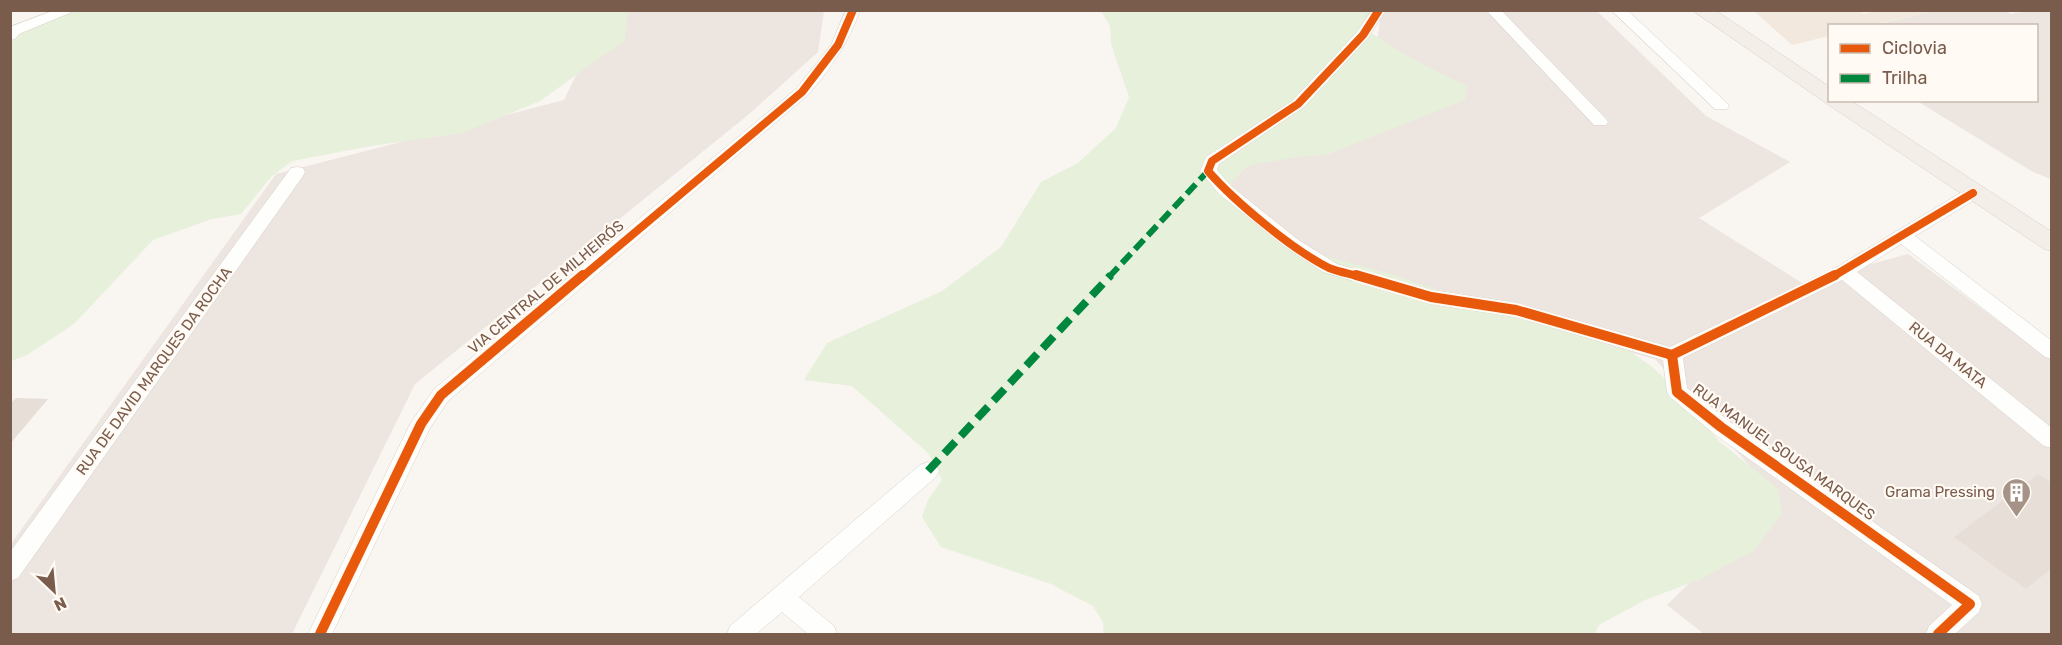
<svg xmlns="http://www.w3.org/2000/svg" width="2062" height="645" viewBox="0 0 2062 645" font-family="Rubik,sans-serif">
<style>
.residential{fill:#f2e8de}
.industrial{fill:#ede5e0}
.green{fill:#e7f0db}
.building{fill:#e6ded7}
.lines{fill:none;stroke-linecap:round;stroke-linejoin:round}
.minor-casing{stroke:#d7d1cb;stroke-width:1}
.major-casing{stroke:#dad1cc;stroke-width:1}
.minor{fill:#fefefd;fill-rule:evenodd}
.major{fill:#f3eee8;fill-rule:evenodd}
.quiet-far1{stroke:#00873e;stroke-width:6;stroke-dasharray:13 6;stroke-linecap:butt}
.quiet{stroke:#00873e;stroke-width:8;stroke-dasharray:16 8;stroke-linecap:butt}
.cycleway-far1-casing{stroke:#fffaf3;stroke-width:10}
.cycleway-casing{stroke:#fffaf3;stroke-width:14}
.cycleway-far1{stroke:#e8590c;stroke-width:8}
.cycleway{stroke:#e8590c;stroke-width:10}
.labels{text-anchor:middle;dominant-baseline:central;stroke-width:4.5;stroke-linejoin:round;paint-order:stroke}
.street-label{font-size:15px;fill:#7a5c4d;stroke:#fffaf3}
.poi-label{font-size:15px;fill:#7a5c4d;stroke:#fffaf3;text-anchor:end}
</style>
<rect width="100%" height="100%" fill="#f9f5f0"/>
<!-- residential -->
<polygon class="residential" points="1818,11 1858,11 1864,14 1879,10 1933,11 1872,25 1830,26 1829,36 1792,45 1754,11"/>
<!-- industrial -->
<g class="industrial">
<polygon points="2005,10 2011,14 2026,11 2051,11 2051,179 2033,172 1917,101 2036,100 2036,26 1874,25 1934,11"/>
<polygon points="607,11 824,11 818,52 748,115 415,384 292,634 11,634 11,544 276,174 564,100"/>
<polygon points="1381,11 1597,11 1706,116 1790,162 1699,218 1802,283 1908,254 2051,360 2051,634 1704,634 1667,605 1777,497 1655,359 1310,264 1203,179 1378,36"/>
</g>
<!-- green -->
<g class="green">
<polygon points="73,10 628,11 625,40 540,101 463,133 371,146 292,161 271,177 241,214 212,219 153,240 74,324 27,355 11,361 10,40 35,25"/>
<path d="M1101 11H1374L1366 29C1397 52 1431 69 1467 86L1465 100 1326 155 1298 157 1250 165 1232 181V194L1289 238 1329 257 1394 275 1498 310 1622 346 1651 366 1671 384 1719 441 1778 489 1782 514 1753 551 1701 579 1645 600 1599 625 1595 634H1104L1103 622 1093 606 1051 584 941 547 922 517 928 500 942 480 928 453 852 386 804 380 827 343 942 291 1001 247 1041 182 1078 163 1116 128 1129 97 1111 44 1110 26Z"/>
</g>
<!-- building -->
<g class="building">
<polygon points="16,398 48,399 10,444 10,404"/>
<polygon points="2038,474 2052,483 2052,568 2026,589 1954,537"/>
</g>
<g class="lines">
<defs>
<g id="minor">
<polygon points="55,10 77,10 19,34 15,39 10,40 10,27"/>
<path d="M846 10H860C849 43 830 69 808 95L448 401 430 428 332 634H308L410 424 434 389 796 89 831 45Z"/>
<polygon points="1372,10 1386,10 1368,38 1304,107 1219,164 1217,170 1231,186 1297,239 1337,264 1431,290 1516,303 1670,347 1837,267 1967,189 1979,189 1982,193 1979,197 1915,236 2052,341 2052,359 2045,357 1901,244 1857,272 2052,428 2052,448 2044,446 1842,280 1683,358 1687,388 1729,421 1979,596 1982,604 1979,612 1955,634 1926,634 1929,626 1952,605 1713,433 1670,397 1667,392 1663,360 1516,317 1431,304 1323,272 1285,247 1219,194 1200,171 1206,157 1292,101 1357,32"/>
<polygon points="1486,10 1501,10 1606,119 1608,122 1606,125 1594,125"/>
<polygon points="1611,10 1627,10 1727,103 1729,106 1727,109 1715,109"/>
<polygon points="297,167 303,168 305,172 303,176 18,578 10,581 10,552 291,168"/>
<polygon points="928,462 936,465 939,471 936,477 799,597 834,626 837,634 808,634 782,612 756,634 727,634 730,626 920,465"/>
</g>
<polygon id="major" points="1692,10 1715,10 1830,87 1830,100 1850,100 2052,232 2052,251 2044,249 1823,101"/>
</defs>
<!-- minor casing -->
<use href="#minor" class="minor-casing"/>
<!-- major casing -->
<use href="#major" class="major-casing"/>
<!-- minor -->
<use href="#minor" class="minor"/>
<!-- major -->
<use href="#major" class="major"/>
<!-- quiet-far1 -->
<polyline class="quiet-far1" points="1109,277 1208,171"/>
<!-- quiet -->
<polyline class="quiet" points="928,471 1111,275"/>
<defs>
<g id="cycleway-far1">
<polyline points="582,277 802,92 838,45 853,10"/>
<path d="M1361 277C1351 274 1339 272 1329 268 1293 250 1235 202 1208 171L1212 161 1298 104 1363 35 1379 10"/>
<polyline points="1832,277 1973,193"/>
</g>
<g id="cycleway">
<polyline points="1356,275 1431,297 1516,310 1672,355"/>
<polyline points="1835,275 1672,355 1677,392 1721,427 1970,604 1938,634"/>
<polyline points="320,634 421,424 441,395 583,275"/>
</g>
</defs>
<!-- cycleway-far1 casing -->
<use href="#cycleway-far1" class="cycleway-far1-casing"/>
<!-- cycleway casing -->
<use href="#cycleway" class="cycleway-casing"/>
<!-- cycleway-far1 -->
<use href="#cycleway-far1" class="cycleway-far1"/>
<!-- cycleway -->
<use href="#cycleway" class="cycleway"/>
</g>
<!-- icons -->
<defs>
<symbol id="building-pin" viewBox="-11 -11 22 30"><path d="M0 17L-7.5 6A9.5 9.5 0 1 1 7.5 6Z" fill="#a69286" stroke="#fffaf3"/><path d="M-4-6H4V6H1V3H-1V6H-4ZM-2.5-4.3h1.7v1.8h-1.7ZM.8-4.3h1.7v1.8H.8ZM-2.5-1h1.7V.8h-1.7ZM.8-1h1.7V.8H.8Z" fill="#fff"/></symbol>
</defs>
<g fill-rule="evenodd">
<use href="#building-pin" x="2000" y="476" width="33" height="45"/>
</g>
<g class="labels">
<!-- street labels -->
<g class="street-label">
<text transform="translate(546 287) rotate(-40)">VIA CENTRAL DE MILHEIRÓS</text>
<text transform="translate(1948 355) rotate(39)">RUA DA MATA</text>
<text transform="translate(154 371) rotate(-54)">RUA DE DAVID MARQUES DA ROCHA</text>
<text transform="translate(1784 452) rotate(36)">RUA MANUEL SOUSA MARQUES</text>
</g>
<!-- poi labels -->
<g class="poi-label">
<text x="1995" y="492">Grama Pressing</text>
</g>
</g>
<!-- border -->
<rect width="2062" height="645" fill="none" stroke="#7a5c4d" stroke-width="24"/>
<!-- legend -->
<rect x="1828" y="24" width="210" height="78" fill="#fffaf3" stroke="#cabbb1" stroke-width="1.5"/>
<rect x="1840" y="44" width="30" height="9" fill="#e8590c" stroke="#cabbb1" stroke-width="1.5"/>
<text x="1882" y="54" font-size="18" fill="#7a5c4d">Ciclovia</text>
<rect x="1840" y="74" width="30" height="9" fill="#00873e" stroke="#cabbb1" stroke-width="1.5"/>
<text x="1882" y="84" font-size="18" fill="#7a5c4d">Trilha</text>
<!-- north arrow -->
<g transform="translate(54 591) rotate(154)" stroke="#fffaf3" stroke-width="4.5" paint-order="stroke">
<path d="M0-4.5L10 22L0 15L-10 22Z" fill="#7a5c4d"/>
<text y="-9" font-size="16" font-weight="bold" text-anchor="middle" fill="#7a5c4d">N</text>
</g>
</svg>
